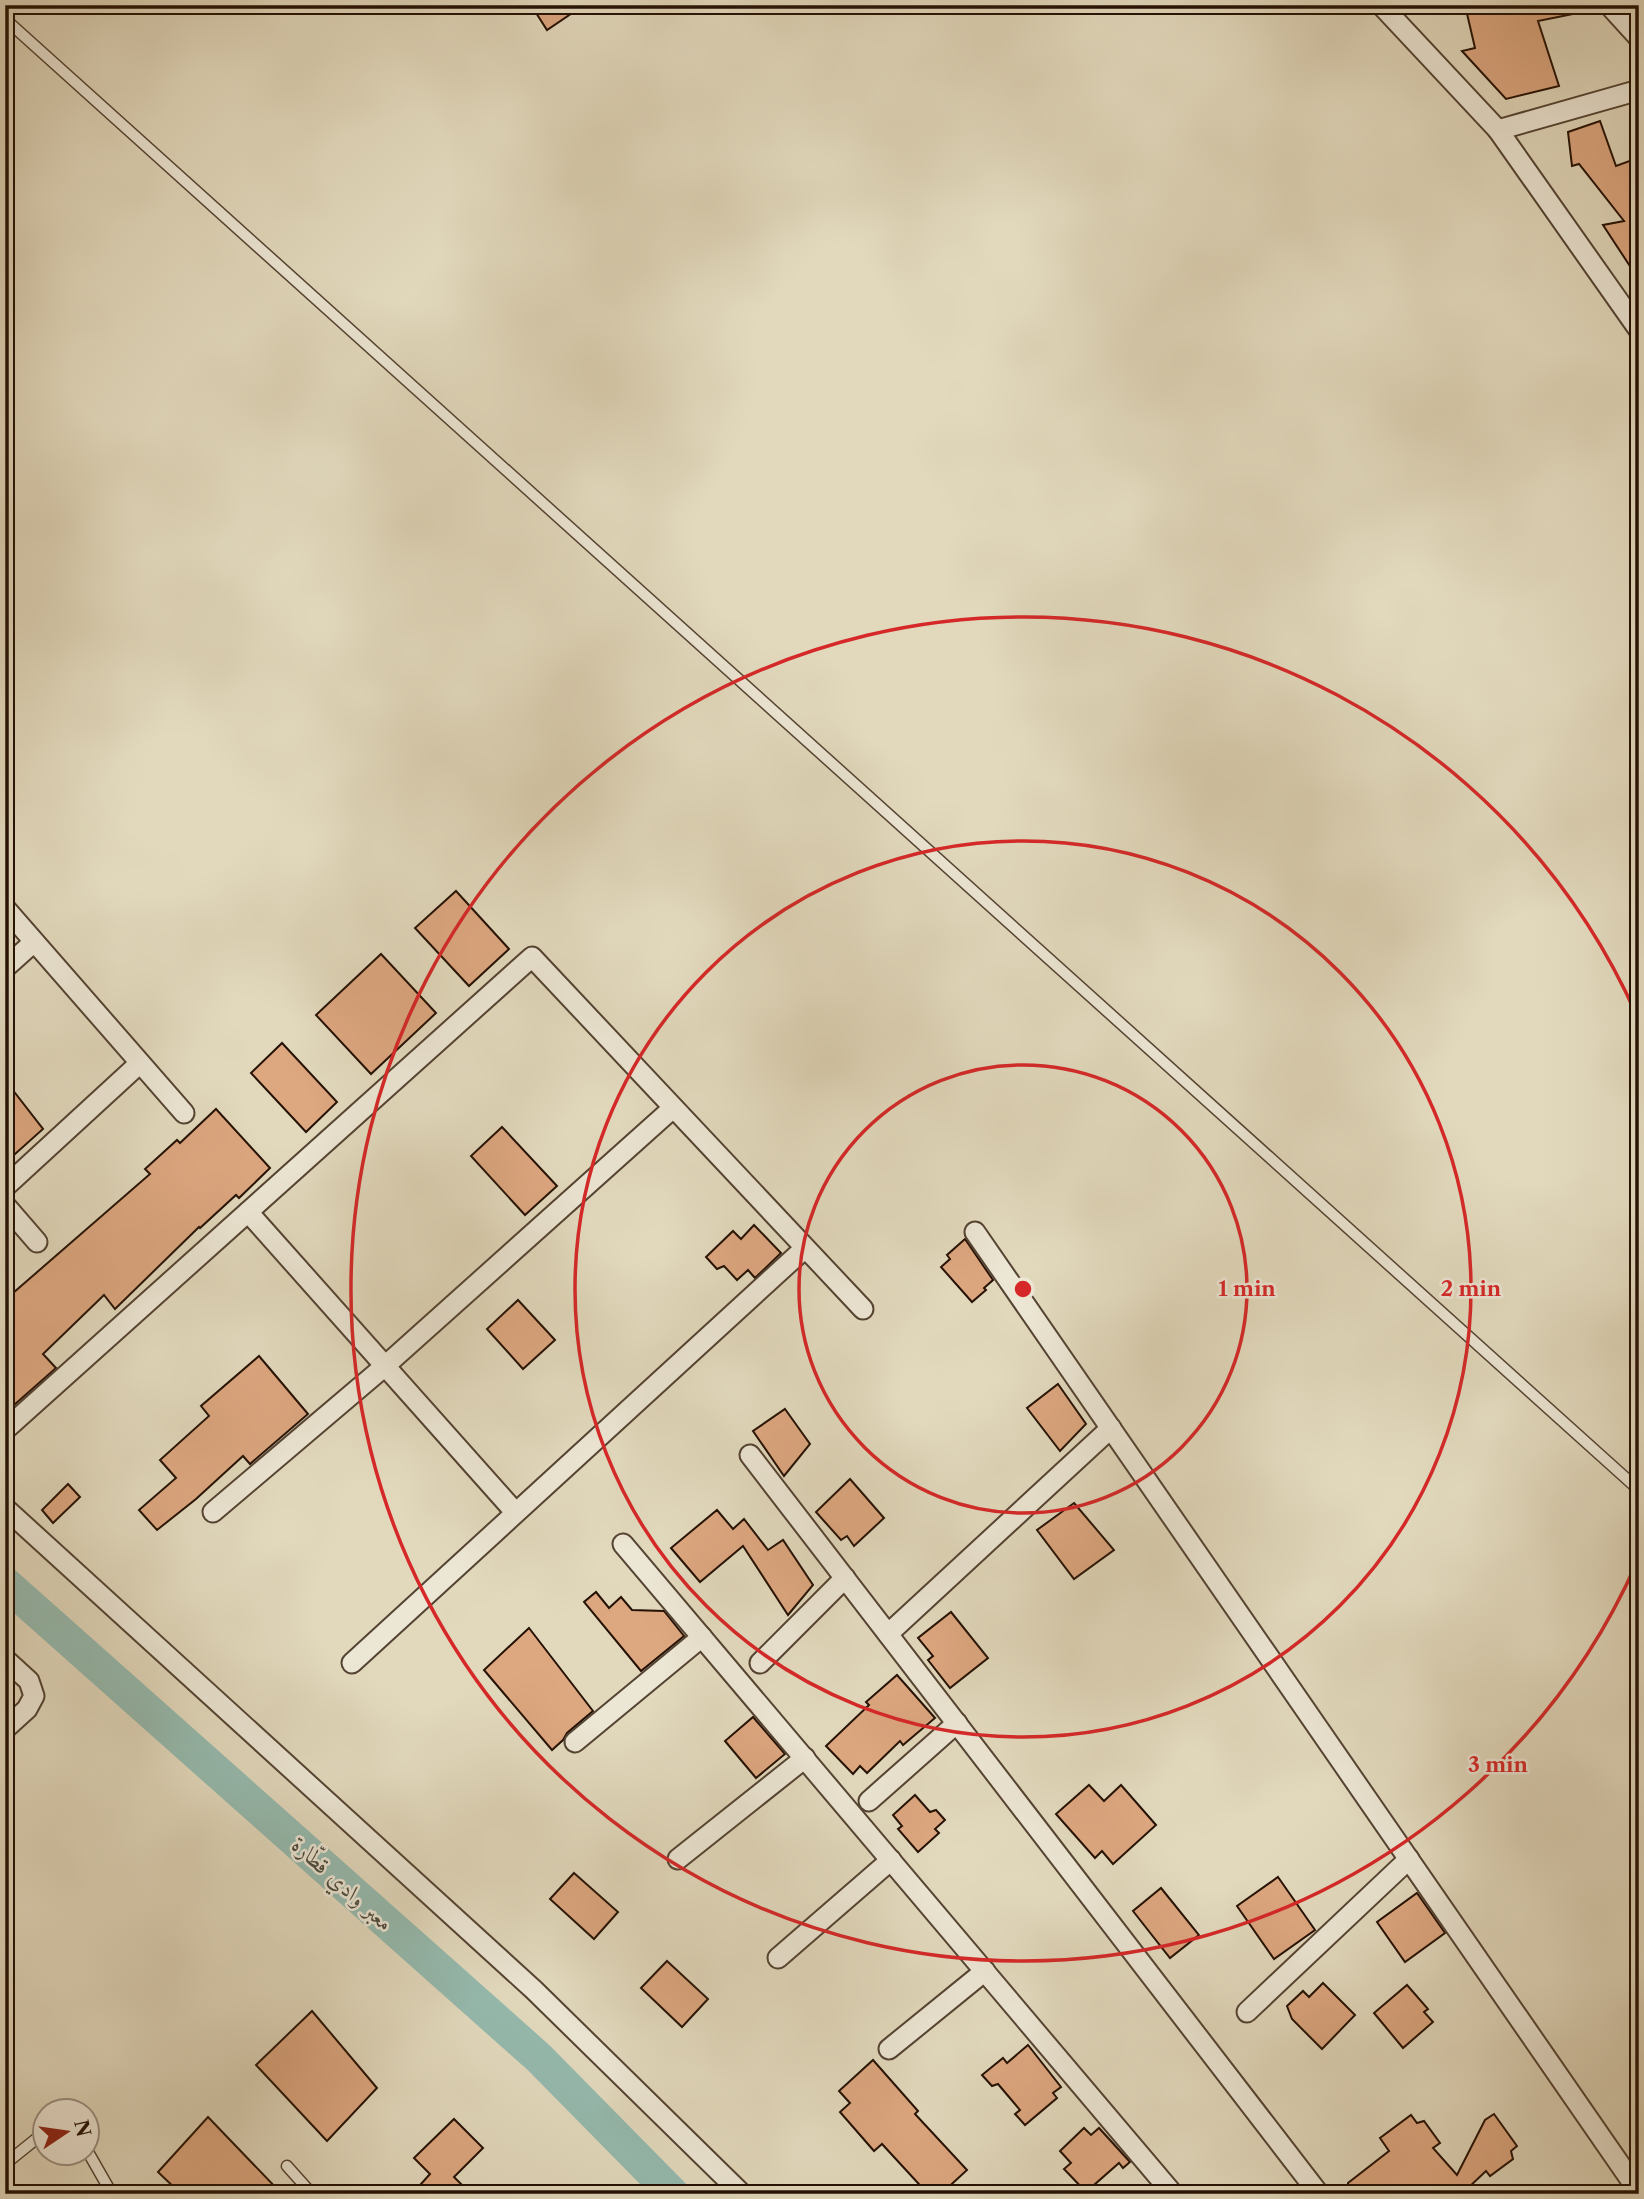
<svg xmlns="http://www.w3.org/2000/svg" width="1644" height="2199" viewBox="0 0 1644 2199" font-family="'Libre Caslon Text',Amiri,serif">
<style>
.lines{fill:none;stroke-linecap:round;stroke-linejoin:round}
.river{stroke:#95baae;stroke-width:33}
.building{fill:#dda780;stroke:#251104;stroke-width:2}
.lane-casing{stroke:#544332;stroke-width:13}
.street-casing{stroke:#544332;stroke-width:23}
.lane{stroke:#ece6d4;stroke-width:10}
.street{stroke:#ece6d4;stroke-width:19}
.ring{fill:none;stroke:#d62828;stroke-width:3.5}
.labels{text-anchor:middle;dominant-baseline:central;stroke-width:5;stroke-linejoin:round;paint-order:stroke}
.water-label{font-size:23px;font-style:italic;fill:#4c4c40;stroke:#ece6d4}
.centre{fill:#d62828;stroke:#ece6d4;stroke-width:3.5}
.ring-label{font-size:21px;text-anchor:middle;font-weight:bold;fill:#d62828;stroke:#ece6d4;stroke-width:5;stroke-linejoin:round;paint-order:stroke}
</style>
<rect width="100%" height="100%" fill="#e2d9bd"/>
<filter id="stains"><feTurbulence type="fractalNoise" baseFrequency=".00286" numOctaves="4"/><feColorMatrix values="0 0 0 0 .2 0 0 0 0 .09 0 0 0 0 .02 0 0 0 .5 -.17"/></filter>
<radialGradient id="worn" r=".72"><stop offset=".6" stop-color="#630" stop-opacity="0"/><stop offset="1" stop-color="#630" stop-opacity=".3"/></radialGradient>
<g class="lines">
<!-- river -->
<polyline class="river" points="5,1583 539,2058 673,2194"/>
</g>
<!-- building -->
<g class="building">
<polygon points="531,5 584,5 547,30"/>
<polygon points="1465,5 1582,5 1583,12 1538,21 1559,86 1506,99 1462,51 1475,48"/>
<polygon points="1600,121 1616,166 1635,159 1639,171 1639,280 1603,225 1624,221 1579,164 1572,166 1568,132"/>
<polygon points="456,891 509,949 469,986 415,928"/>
<polygon points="381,954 436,1013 371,1074 316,1015"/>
<polygon points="282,1043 337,1102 306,1132 251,1073"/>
<polygon points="5,1080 43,1129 5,1163"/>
<polygon points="216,1109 270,1168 239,1198 236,1195 200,1228 199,1227 115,1309 104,1295 43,1354 56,1368 5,1413 5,1300 150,1174 145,1169 177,1140 180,1143"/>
<polygon points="502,1127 557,1186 525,1215 471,1156"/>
<polygon points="754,1225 781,1253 755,1278 748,1270 737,1280 724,1266 717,1269 706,1257 733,1231 741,1239"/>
<polygon points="965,1239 993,1280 984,1288 986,1290 972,1302 941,1267 950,1259 947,1255"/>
<polygon points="518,1300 555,1340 523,1369 487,1329"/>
<polygon points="259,1356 308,1414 250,1464 243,1456 196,1499 157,1530 139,1510 176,1478 160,1460 209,1416 201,1406"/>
<polygon points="1058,1384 1086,1424 1060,1451 1027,1408"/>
<polygon points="785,1409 810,1444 784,1476 753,1431"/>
<polygon points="850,1479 884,1518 854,1546 847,1536 841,1540 816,1512"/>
<polygon points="68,1484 80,1497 53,1523 42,1510"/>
<polygon points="1074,1503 1114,1550 1074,1579 1037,1530"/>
<polygon points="717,1510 733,1529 744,1519 768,1550 783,1540 813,1585 788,1615 743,1546 700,1582 671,1548"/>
<polygon points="596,1592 609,1608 621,1597 632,1610 664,1611 684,1636 641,1671 584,1602"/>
<polygon points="951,1612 988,1658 950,1688 928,1660 933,1656 918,1638"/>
<polygon points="529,1628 593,1711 567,1733 563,1740 552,1750 484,1670"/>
<polygon points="897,1675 935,1718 903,1745 900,1741 867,1773 860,1766 853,1774 826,1746 869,1705 866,1702"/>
<polygon points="753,1717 785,1754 756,1778 725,1741"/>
<polygon points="1089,1785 1104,1801 1121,1785 1156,1825 1113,1864 1102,1851 1095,1858 1056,1814"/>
<polygon points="915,1795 930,1812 936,1810 945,1820 935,1829 939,1833 918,1852 898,1829 902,1826 893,1815"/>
<polygon points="574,1873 618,1912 594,1939 550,1899"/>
<polygon points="1278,1877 1315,1930 1274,1959 1237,1906"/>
<polygon points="1161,1888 1199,1935 1170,1958 1133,1911"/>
<polygon points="1417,1893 1445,1933 1405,1962 1377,1922"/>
<polygon points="667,1961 708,1999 682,2027 641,1988"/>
<polygon points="1323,1983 1355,2015 1322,2049 1292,2019 1287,2006 1303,1991 1309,1997"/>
<polygon points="1407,1985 1428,2009 1424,2012 1433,2022 1403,2048 1374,2013"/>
<polygon points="312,2011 377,2088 327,2141 256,2065"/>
<polygon points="1028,2045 1061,2087 1053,2093 1057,2098 1025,2125 1015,2114 1020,2110 998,2084 992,2086 982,2075 1003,2058 1007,2063"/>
<polygon points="873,2060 918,2111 915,2114 967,2170 941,2194 928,2194 882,2144 874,2151 840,2112 850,2103 839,2091"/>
<polygon points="1494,2114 1517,2146 1511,2151 1513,2159 1490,2176 1486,2171 1469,2187 1475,2194 1348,2194 1348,2183 1389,2151 1380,2138 1411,2115 1417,2123 1424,2121 1440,2143 1433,2148 1457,2175 1485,2120"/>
<polygon points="208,2117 282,2194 181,2194 158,2172"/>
<polygon points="454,2119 483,2148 454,2177 471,2194 412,2194 430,2174 414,2158"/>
<polygon points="1084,2128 1091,2135 1099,2128 1130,2162 1123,2168 1119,2163 1086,2192 1064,2169 1071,2163 1060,2151"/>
</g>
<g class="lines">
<defs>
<g id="lane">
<polyline points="5,19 1639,1490"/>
<polyline points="88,2152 112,2194"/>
<polyline points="5,2164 46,2131"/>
<polyline points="287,2166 312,2194"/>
</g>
<g id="street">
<polyline points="1381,5 1498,130 1639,330"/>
<polyline points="1609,5 1639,38"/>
<polyline points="1498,130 1639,90"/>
<polyline points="5,908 184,1113"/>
<polyline points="5,968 34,942"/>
<polyline points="5,1187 140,1063"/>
<polyline points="5,1205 37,1242"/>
<polyline points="248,1212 515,1512"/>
<polyline points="975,1232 1639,2192"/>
<polyline points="5,1430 532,957 863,1309"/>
<polyline points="750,1455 1319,2194"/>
<polyline points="5,1508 534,1990 742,2194"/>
<polyline points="213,1512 385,1366 673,1108"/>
<polyline points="623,1544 1173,2194"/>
<polyline points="888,1634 1111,1428"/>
<polyline points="5,1659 29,1681 34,1696 27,1709 5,1729"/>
<polyline points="352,1663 804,1249"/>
<polyline points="760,1663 845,1578"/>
<polyline points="575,1742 702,1637"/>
<polyline points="869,1801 957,1723"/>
<polyline points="678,1859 805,1758"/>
<polyline points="778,1958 891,1860"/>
<polyline points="1247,2012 1409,1859"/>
<polyline points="889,2049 985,1971"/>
</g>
</defs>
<!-- lane casing -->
<use href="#lane" class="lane-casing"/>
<!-- street casing -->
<use href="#street" class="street-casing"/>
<!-- lane -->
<use href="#lane" class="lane"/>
<!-- street -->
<use href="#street" class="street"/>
</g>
<!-- distance rings -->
<g class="ring">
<circle cx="1023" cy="1289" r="224"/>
<circle cx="1023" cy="1289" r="448"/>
<path d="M1637 1562A672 672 0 1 1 1637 1016"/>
</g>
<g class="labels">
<!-- water labels -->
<g class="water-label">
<text transform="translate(343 1884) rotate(42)">معبر وادي قطّارة</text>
</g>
</g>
<circle cx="1023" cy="1289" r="10" class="centre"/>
<g class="ring-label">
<text x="1247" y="1296">1 min</text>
<text x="1471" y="1296">2 min</text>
<text x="1498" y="1772">3 min</text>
</g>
<!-- margin -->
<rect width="1644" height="2199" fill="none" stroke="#e2d9bd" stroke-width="28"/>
<rect x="7" y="7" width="1630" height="2185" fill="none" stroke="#251104" stroke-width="3.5"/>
<rect x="14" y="14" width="1616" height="2171" fill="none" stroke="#251104" stroke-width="2"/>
<!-- north arrow -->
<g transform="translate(66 2132) rotate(77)"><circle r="33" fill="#ece6d4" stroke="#9c9181" stroke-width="2"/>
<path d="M0-5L12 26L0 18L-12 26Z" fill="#8f2418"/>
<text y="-10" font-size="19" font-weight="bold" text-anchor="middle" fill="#251104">N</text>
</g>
<rect width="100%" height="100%" filter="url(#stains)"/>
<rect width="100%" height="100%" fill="url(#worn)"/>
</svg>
